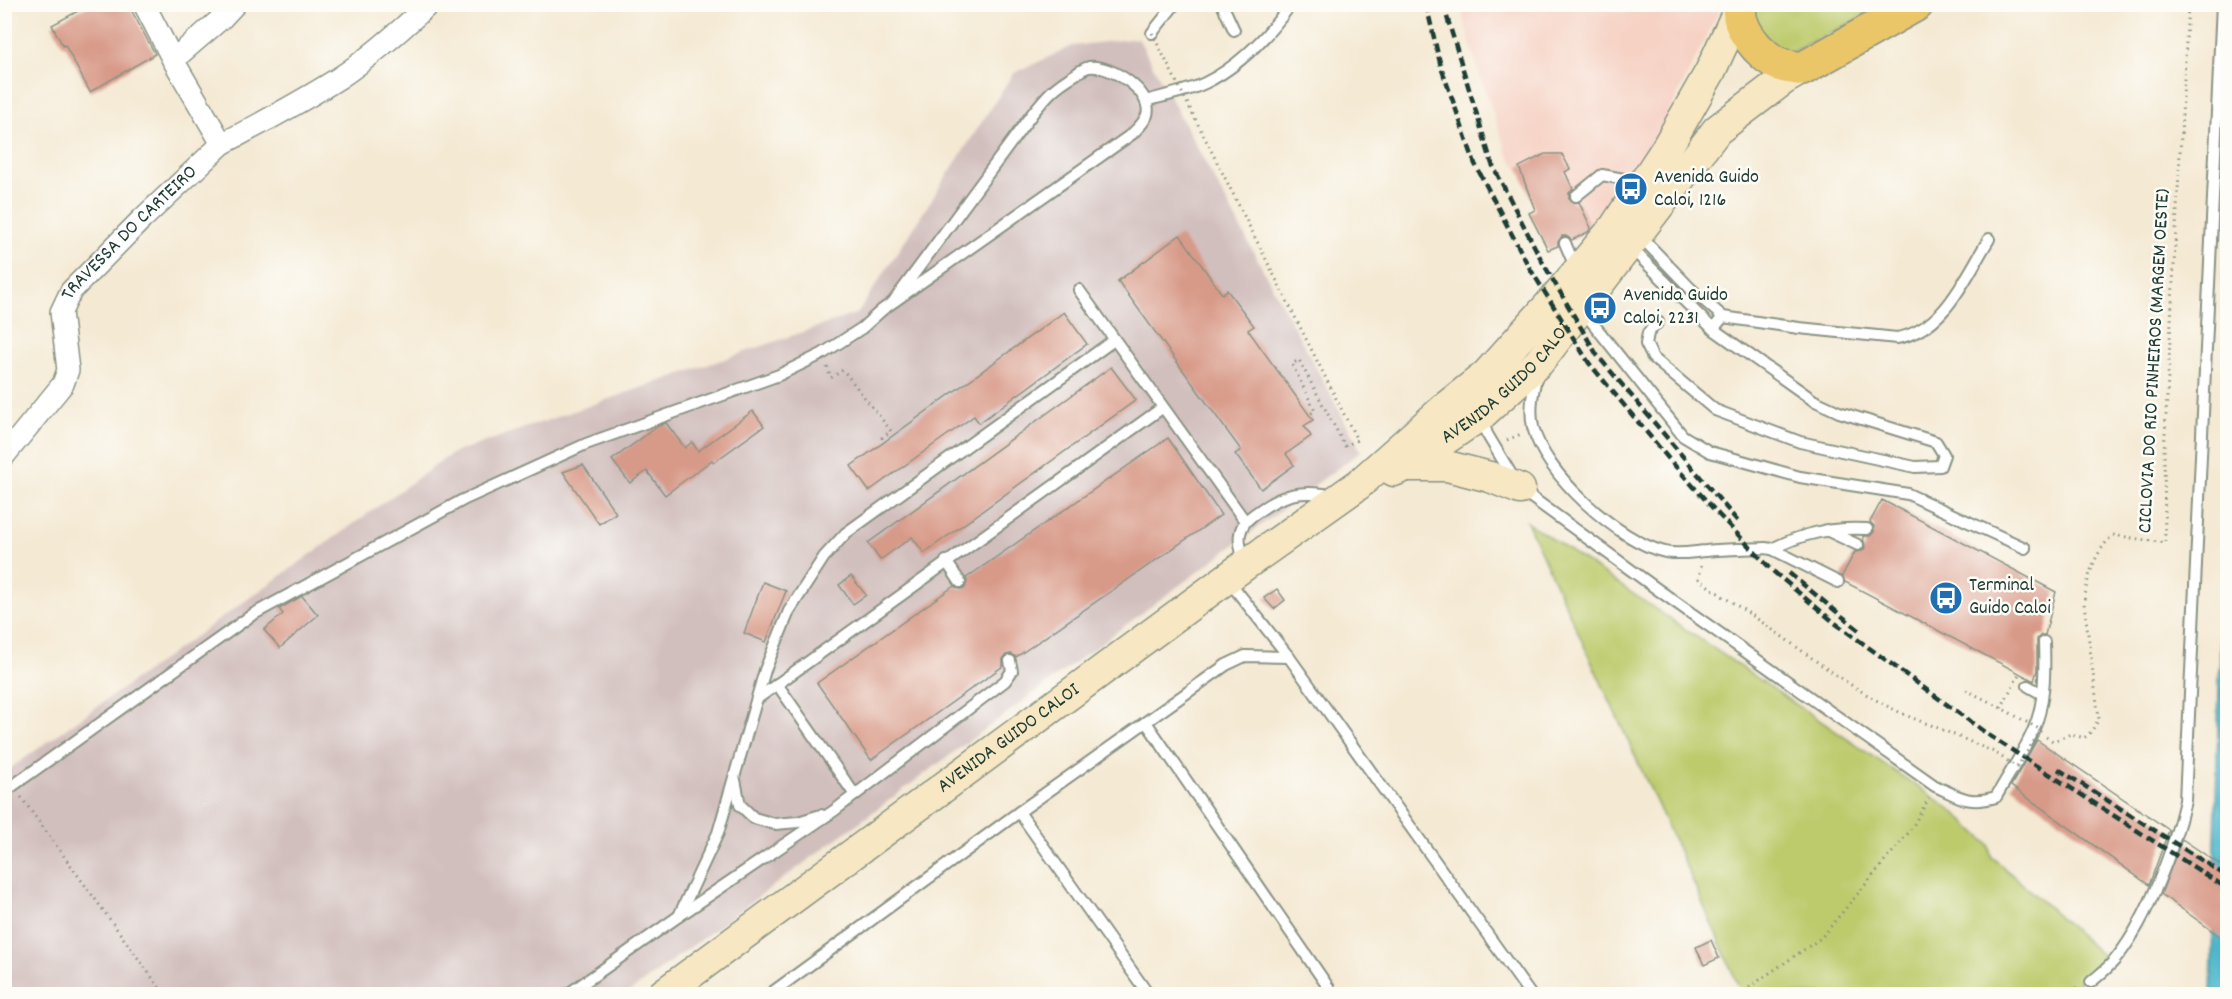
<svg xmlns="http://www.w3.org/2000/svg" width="2232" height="999" viewBox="0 0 2232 999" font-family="Dekko,sans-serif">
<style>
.built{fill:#f6d2c4}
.industrial{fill:#d1bfbe}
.green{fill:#becb6d;stroke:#6e8450;stroke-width:1.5}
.water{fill:#4db6cb;stroke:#367a80;stroke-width:1.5}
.building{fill:#d89a88}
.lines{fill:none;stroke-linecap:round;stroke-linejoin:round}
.service-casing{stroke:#8a9384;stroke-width:14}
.minor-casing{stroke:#8a9384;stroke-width:24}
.secondary-casing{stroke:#8a9384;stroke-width:33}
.motorway-casing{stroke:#8a9384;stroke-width:36}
.path{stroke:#8a9384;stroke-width:3;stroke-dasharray:1.5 4.5;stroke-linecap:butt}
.service{stroke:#fff;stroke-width:10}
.minor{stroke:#fff;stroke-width:21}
.secondary{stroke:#f7e8c3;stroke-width:30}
.motorway{stroke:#eac669;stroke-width:33}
.rail{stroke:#1f3d34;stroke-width:4.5;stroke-dasharray:9 4.5;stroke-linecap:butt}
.path-bridge{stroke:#8a9384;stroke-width:3;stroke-dasharray:1.5 4.5;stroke-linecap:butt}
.labels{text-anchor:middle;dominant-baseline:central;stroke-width:5;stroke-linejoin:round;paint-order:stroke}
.poi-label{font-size:20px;fill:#1f3d34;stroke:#fdfcf7;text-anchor:start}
.street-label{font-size:20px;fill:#1f3d34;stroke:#fdfcf7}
</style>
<rect width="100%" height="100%" fill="#fdfcf7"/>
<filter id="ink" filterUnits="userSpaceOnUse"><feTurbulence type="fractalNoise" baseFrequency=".0167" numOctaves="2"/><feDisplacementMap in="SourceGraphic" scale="12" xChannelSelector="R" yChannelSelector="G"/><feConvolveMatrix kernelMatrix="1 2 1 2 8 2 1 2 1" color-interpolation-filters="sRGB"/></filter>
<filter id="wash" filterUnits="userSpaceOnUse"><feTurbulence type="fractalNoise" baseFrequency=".008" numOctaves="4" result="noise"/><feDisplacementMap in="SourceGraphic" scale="24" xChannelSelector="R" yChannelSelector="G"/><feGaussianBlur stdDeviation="1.35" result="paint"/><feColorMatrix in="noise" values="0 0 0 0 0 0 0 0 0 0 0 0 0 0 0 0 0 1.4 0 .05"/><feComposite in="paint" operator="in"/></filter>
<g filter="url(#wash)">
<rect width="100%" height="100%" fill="#f4e9d3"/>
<!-- built -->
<polygon class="built" points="1460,5 1722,5 1652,147 1606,221 1559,232 1507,153 1475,61"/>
<!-- industrial -->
<polygon class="industrial" points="1138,38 1361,451 627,994 5,994 4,773 453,453 858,313 1013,74 1072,46"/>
<!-- green -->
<g class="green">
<polygon points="1757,5 1887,5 1790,53 1783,54 1750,23"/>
<polygon points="1527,522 1952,810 1989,845 1991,856 2110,962 2060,994 1742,994 1696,888"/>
</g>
<!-- water -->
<polygon class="water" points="2227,500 2228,994 2211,994 2220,650"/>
<g id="blocks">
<!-- building -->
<g class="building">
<polygon points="91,4 128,4 155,54 90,92 65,45 63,46 52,25"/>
<polygon points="1545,154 1562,154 1570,169 1565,172 1573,189 1569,193 1569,198 1573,203 1579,202 1591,228 1588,232 1572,240 1566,236 1562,236 1558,242 1558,246 1548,250 1529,213 1535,210 1519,167"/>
<polygon points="1180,235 1222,294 1227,290 1254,326 1248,330 1313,420 1304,426 1311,436 1286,454 1294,465 1261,489 1235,454 1241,450 1118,281"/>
<polygon points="1064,312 1087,344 979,423 974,416 869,491 851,466"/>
<polygon points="1111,367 1136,400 924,553 912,537 880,560 868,543"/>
<polygon points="753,411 764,426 714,462 712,460 665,495 647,471 630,483 612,460 658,426 666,423 685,448 692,442 698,451"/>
<polygon points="1168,438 1221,515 1016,657 1012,654 1006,655 1003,659 1003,666 871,760 817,683 954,586 960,589 965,588 967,582 966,578"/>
<polygon points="583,465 616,513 599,524 563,472"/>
<polygon points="1882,500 2056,592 2045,635 2041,635 2037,639 2037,670 2034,681 1845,582 1842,576 1855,552 1862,551 1865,548 1863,536 1870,536 1874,532 1874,526 1870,522"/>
<polygon points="851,576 866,595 853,604 839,585"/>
<polygon points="763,582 786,591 766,642 744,633"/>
<polygon points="1277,589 1285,600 1274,609 1264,598"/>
<polygon points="302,596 318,615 280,648 264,630 283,614 279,609"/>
<polygon points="2037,740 2169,830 2149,885 2011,786"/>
<polygon points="2182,839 2228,870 2228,942 2161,894"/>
<polygon points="1711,940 1719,958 1704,965 1696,947"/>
</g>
</g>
</g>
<g filter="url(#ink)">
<use href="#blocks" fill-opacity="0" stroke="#8a9384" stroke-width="1.5"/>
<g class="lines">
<defs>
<g id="service">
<polyline points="1222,4 1234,30"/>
<polyline points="1152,33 1175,4"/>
<path d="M1146 101C1165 95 1187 92 1205 83 1240 66 1268 36 1291 4"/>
<polyline points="1576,196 1602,175 1640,182"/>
<polyline points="1640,236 1691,289 1723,317"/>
<polyline points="1565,243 1576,269"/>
<polyline points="1629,246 1713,329 1813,400 1839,412 1936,442 1944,455 1940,466 1915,467 1800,442 1715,410 1653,358 1646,344 1648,333 1658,322"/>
<polyline points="1079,290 1245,521"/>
<polyline points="1583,311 1683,436 1710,452 1800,477 1908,494 2025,548"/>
<path d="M1713 329 1723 317 1799 328 1897 338C1945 330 1966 276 1989 239"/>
<path d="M1537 373C1533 391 1529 408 1533 427 1544 474 1618 541 1665 552 1677 555 1693 552 1706 551 1726 549 1746 549 1765 548L1772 549C1803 533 1832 527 1867 529"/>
<path d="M1482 418 1487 434 1520 489 1657 589 1935 786C1960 797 1968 805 1996 797 2008 775 2023 754 2033 731 2045 705 2045 670 2044 642"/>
<polyline points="1826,530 1858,545"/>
<polyline points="1772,549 1838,582"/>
<polyline points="946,561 960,582"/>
<path d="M1244 561C1242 553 1238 542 1240 534 1242 523 1248 519 1256 513 1283 493 1303 489 1335 496"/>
<polyline points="1228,580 1289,657 1530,994"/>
<polyline points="777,684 855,795"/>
<polyline points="2028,686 2042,694"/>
<polyline points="758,698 1162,408"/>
<polyline points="1146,722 1333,994"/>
<polyline points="735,780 740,805 754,818 775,824 798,822 821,815"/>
<path d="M4 792 252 615 463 500 586 444 779 375 822 354 862 328 882 310 1132 134C1138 128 1144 123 1147 115 1154 92 1110 64 1089 67 1085 68 1080 71 1076 74 1054 87 1048 94 1032 114L894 301"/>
<polyline points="1019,812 1148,994"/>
<polyline points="679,916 718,833 765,670 789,611 824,557 846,533 1114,340"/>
<path d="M2091 982C2100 974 2111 966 2118 956 2148 918 2174 848 2185 801L2222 4"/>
<polyline points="568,994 679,916 835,810 1005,681 1012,671 1010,661"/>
<polyline points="770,994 1019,812 1226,665 1245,656 1289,657"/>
</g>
<g id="minor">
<polyline points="144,4 173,60 222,18 235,4"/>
<path d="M222 144C262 123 301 102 339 78 371 57 400 31 429 4"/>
<path id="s1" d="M4 456 63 384 68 370 61 312 71 291 141 220 222 144 173 60"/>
</g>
<g id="secondary">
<polyline points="1406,466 1447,466 1490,477 1520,489"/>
<path id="s2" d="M1394 471 1406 466 1481 415 1539 362 1717 130 1783 80 1802 69"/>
<path id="s3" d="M663 994 1245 565 1358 485 1447 406 1486 375 1550 304 1614 228 1666 149 1710 72 1739 9"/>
</g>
<path id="motorway" d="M1741 4C1733 25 1761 57 1779 64 1786 67 1795 67 1802 69L1917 4"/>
</defs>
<!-- service casing -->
<use href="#service" class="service-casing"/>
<!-- minor casing -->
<use href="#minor" class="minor-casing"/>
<!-- secondary casing -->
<use href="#secondary" class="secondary-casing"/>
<!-- motorway casing -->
<use href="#motorway" class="motorway-casing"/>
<!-- path -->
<g class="path">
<polyline points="827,367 831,378 843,370 891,431 882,438 885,442"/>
<polyline points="1507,440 1521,434"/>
<path d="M1701 566 1699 579C1719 595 1742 608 1763 623 1816 660 1869 704 1931 725"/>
<polyline points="1966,690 1992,703"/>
<path d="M2046 737 2053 741 2071 734 2084 738 2091 732 2099 719 2084 603C2087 577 2094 553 2113 535L2165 543 2164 452 2188 4"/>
<polyline points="21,797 164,994"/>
<polyline points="1739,994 1821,938 1910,831 1929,798"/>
<polyline points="2058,994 2079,987"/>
</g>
<!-- service -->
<use href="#service" class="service"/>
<!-- minor -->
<use href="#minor" class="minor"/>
<!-- secondary -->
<use href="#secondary" class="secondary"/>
<!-- motorway -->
<use href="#motorway" class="motorway"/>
<!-- rail -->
<g class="rail">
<polyline points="1426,4 1441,67 1475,164 1529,267 1589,363 1668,458 1719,515 1774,572 1835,623 1990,736 2228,889"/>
<polyline points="1443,4 1492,164 1543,263 1597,355 1740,524"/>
<polyline points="1789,573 1859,630"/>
<polyline points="2058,769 2228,877"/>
</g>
<!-- path-bridge -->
<g class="path-bridge">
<polyline points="1152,33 1357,440 1345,446 1299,360 1292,364 1315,411 1310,414"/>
<polyline points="2001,708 2019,674"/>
<polyline points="1931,725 1994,752 2017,767 2041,730 1992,703"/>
</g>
</g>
</g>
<!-- icons -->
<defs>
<symbol id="bus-disc" viewBox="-11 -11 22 22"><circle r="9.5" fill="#1f6fb2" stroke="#fdfcf7"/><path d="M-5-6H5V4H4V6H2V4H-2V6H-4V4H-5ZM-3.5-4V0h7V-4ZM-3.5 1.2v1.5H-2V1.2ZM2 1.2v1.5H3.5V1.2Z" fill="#fff"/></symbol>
</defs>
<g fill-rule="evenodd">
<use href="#bus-disc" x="1612" y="170" width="38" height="38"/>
<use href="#bus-disc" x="1581" y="289" width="38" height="38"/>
<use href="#bus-disc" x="1927" y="579" width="38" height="38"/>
</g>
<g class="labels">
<!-- poi labels -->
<g class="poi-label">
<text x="1654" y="178">Avenida Guido<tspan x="1654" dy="23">Caloi, 1216</tspan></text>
<text x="1623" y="296">Avenida Guido<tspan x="1623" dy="23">Caloi, 2231</tspan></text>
<text x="1969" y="586">Terminal<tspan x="1969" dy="23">Guido Caloi</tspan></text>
</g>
<!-- street labels -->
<g class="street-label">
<text stroke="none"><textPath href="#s1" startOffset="272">TRAVESSA DO CARTEIRO</textPath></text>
<text transform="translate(2155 361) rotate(-87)">CICLOVIA DO RIO PINHEIROS (MARGEM OESTE)</text>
<text stroke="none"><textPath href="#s2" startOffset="144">AVENIDA GUIDO CALOI</textPath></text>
<text stroke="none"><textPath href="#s3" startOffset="430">AVENIDA GUIDO CALOI</textPath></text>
</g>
</g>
<!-- margin -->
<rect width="2232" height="999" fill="none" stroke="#fdfcf7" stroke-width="24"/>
</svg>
